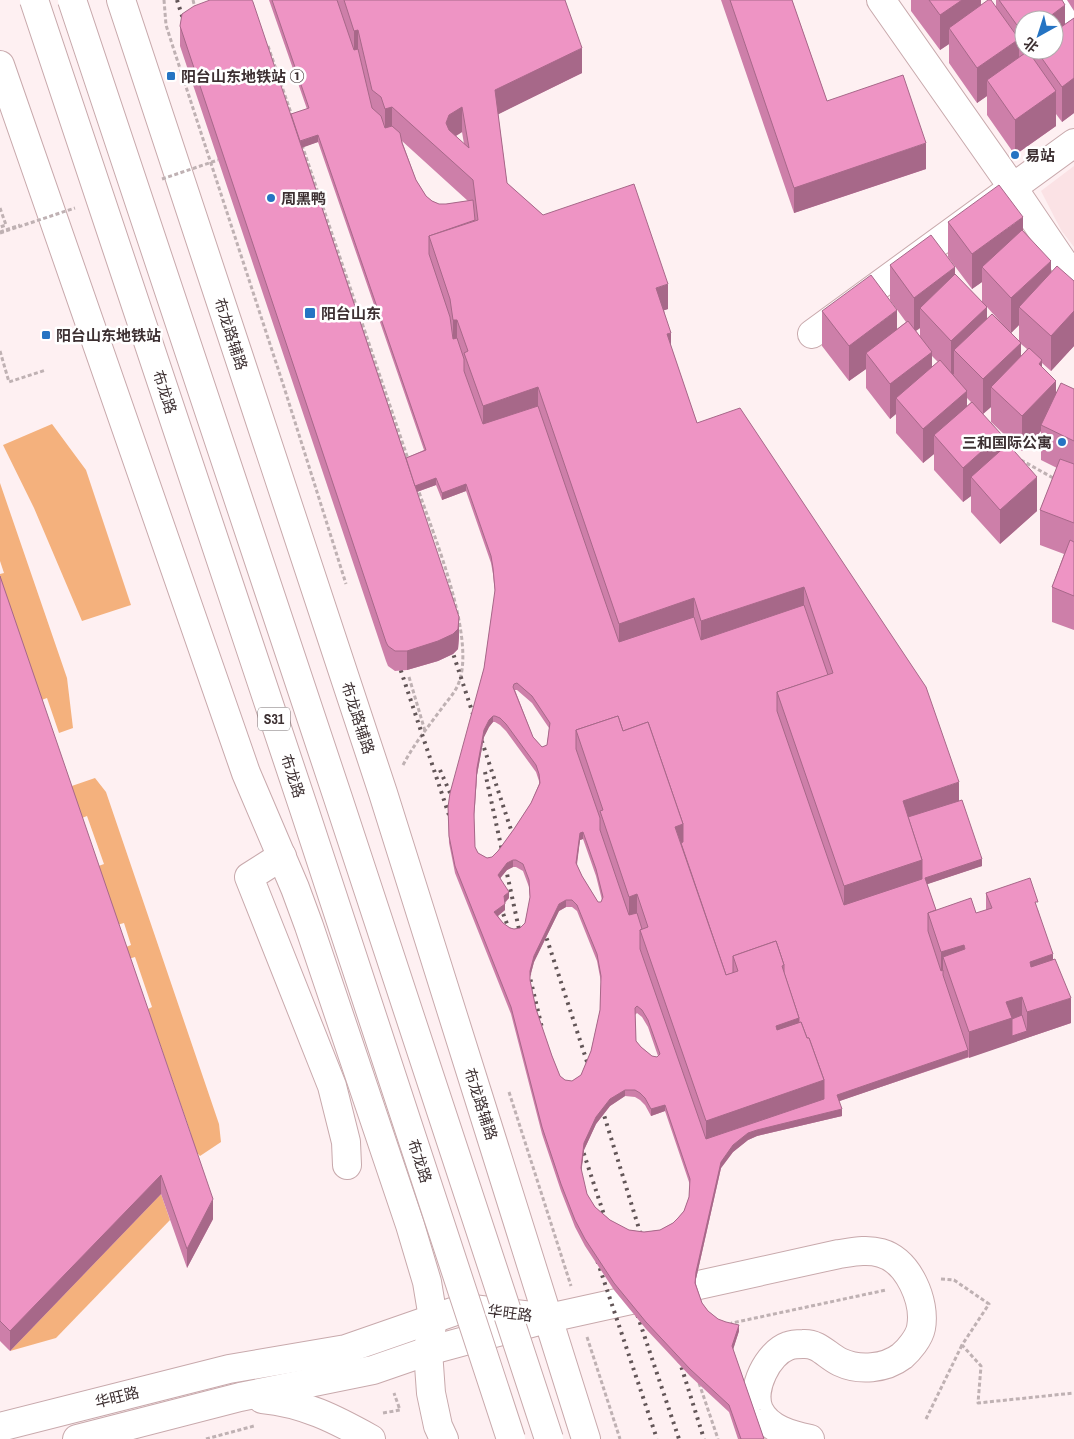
<svg xmlns="http://www.w3.org/2000/svg" width="1074" height="1439" viewBox="0 0 1074 1439" font-family="'Archivo Narrow','Noto Sans SC',sans-serif">
<style>
.built{fill:#fbe2e5}
.green{fill:#f4b17d}
.lines{fill:none;stroke-linecap:round;stroke-linejoin:round}
.minor-casing{stroke:#c8a9ac;stroke-width:30}
.major-casing{stroke:#c8a9ac;stroke-width:30}
.path{stroke:#bfb1b3;stroke-width:3;stroke-dasharray:4 2.5;stroke-linecap:butt}
.minor{stroke:#fff;stroke-width:28}
.major{stroke:#fff;stroke-width:28}
.rail{stroke:#625557;stroke-width:4;stroke-dasharray:2.5 5;stroke-linecap:butt}
.major-bridge-casing{stroke:#c8a9ac;stroke-width:30;stroke-linecap:butt}
.path-bridge{stroke:#bfb1b3;stroke-width:3;stroke-dasharray:4 2.5;stroke-linecap:butt}
.major-bridge{stroke:#fff;stroke-width:28}
.wall{fill:#cd7fa9;fill-rule:evenodd}
.shaded-wall{fill:#a76889}
.building{fill:#ee94c4;stroke:#a76889;fill-rule:evenodd}
.poi-dot{fill:#2574c3;stroke:#fff;stroke-width:2}
.labels{text-anchor:middle;dominant-baseline:central;stroke-width:5;stroke-linejoin:round;paint-order:stroke}
.shield{fill:#fff;stroke:#776e70;stroke-width:1}
.shield-label{font-size:14px;font-weight:bold;fill:#3d3032}
.poi-label{font-size:15px;font-weight:bold;fill:#3d3032;stroke:#fff;text-anchor:start}
.street-label{font-size:15px;fill:#3d3032;stroke:#fff}
</style>
<rect width="100%" height="100%" fill="#fef0f2"/>
<!-- built -->
<polygon class="built" points="1074,166 1074,247 1061,230 1041,191"/>
<!-- green -->
<g class="green">
<polygon points="52,424 86,470 131,605 82,621 34,508 3,445"/>
<polygon points="0,483 67,678 73,728 59,733 47,698 36,702 0,596 0,574 4,573 0,561"/>
<polygon points="95,778 106,792 219,1124 221,1142 200,1156 188,1143 186,1140 191,1134 148,1009 152,1007 135,957 125,960 121,949 131,945 124,923 113,926 93,868 104,864 87,816 77,820 66,788"/>
<polygon points="161,1194 170,1220 56,1338 10,1351"/>
</g>
<g class="lines">
<defs>
<g id="minor">
<polyline points="881,0 1013,188 1063,262 1074,273"/>
<polyline points="1054,0 1074,29"/>
<polyline points="812,334 1074,143"/>
<polyline points="282,856 249,877 332,1086 346,1142 347,1165"/>
<path d="M549 1318 839 1254C853 1252 867 1249 881 1253 909 1261 926 1302 921 1328 919 1338 909 1350 902 1356 885 1369 859 1371 840 1362 827 1356 819 1343 803 1344 799 1344 793 1344 788 1346 768 1353 750 1389 759 1410 768 1429 791 1435 810 1439"/>
</g>
<g id="major">
<polyline points="121,0 383,793 586,1439"/>
<polyline points="0,65 246,773 295,888 309,926 410,1225 427,1282 433,1318 428,1351 431,1393 438,1426 444,1439"/>
<path d="M262 1399C304 1403 335 1419 371 1439"/>
<polyline points="0,1427 229,1369 346,1349 464,1308 549,1318"/>
<polyline points="77,1439 240,1397 373,1370 428,1351 535,1322"/>
</g>
</defs>
<!-- minor casing -->
<use href="#minor" class="minor-casing"/>
<!-- major casing -->
<use href="#major" class="major-casing"/>
<!-- path -->
<g class="path">
<polyline points="164,0 166,25 173,47 283,384 346,584"/>
<polyline points="193,0 195,8"/>
<polyline points="268,46 292,116"/>
<polyline points="302,145 408,459"/>
<polyline points="0,208 6,225 0,227"/>
<polyline points="0,232 20,225"/>
<polyline points="0,351 9,382 46,370"/>
<polyline points="1021,460 1055,479"/>
<polyline points="409,677 425,731"/>
<path d="M403 765C414 744 428 727 442 708 447 701 453 695 457 687 479 643 433 534 418 489"/>
<polyline points="509,1092 571,1286"/>
<polyline points="941,1279 954,1280 989,1304 962,1345 981,1366 978,1403 1074,1393"/>
<polyline points="730,1326 732,1323 886,1290"/>
<polyline points="587,1337 620,1439"/>
<polyline points="699,1383 718,1439"/>
<polyline points="383,1413 400,1410 394,1393"/>
<polyline points="926,1419 962,1345"/>
<polyline points="206,1439 254,1426"/>
</g>
<!-- minor -->
<use href="#minor" class="minor"/>
<!-- major -->
<use href="#major" class="major"/>
<!-- rail -->
<g class="rail">
<polyline points="177,0 186,28"/>
<polyline points="449,641 516,845"/>
<polyline points="396,656 453,827"/>
<polyline points="440,770 455,804"/>
<polyline points="485,772 522,943"/>
<polyline points="498,900 513,940"/>
<polyline points="542,924 591,1074"/>
<polyline points="527,965 542,1028"/>
<polyline points="600,1102 644,1245"/>
<polyline points="579,1139 608,1227"/>
<polyline points="595,1254 657,1439"/>
<polyline points="635,1308 679,1439"/>
<polyline points="677,1353 704,1439"/>
</g>
<defs>
<g id="major-bridge">
<polyline points="34,0 304,809 511,1439"/>
<polyline points="72,0 338,798 549,1439"/>
</g>
</defs>
<!-- major-bridge casing -->
<use href="#major-bridge" class="major-bridge-casing"/>
<!-- path-bridge -->
<g class="path-bridge">
<polyline points="162,179 218,160"/>
<polyline points="0,233 75,208"/>
</g>
<!-- major-bridge -->
<use href="#major-bridge" class="major-bridge"/>
</g>
<!-- wall -->
<g class="wall">
<path d="M269 0H565L582 73 498 114 507 183 543 215 668 309 664 310 671 347 697 423 959 801 982 866 927 884 936 910 976 913 986 910V893L1038 910 1053 959 1071 1023 839 1101 842 1116 757 1136 748 1140 733 1152 721 1168 696 1279V1284L702 1303 708 1311 718 1319 739 1331 733 1349 764 1439H738L729 1412 690 1376 646 1329 614 1290 585 1246 575 1227 561 1191 542 1134 511 1014 455 873 449 843 448 807 484 668 495 593 493 574 491 563 466 491 442 500 436 485 417 492 459 637 458 649 453 654 438 661 407 670 395 671 388 666 386 661 180 46V26L291 114 307 109ZM462 132 464 144 456 136ZM402 141 468 201 446 204H439L432 201 426 196 416 180ZM318 142 424 450 406 458 302 147ZM515 690H517L532 703 549 728 547 745 542 747 533 737ZM493 722H495L500 725 506 731 536 772 539 781V784L531 803 514 829 498 851 492 857 487 858 478 853 475 847 474 818 477 775 484 737 489 727ZM583 839 596 876 602 900 601 902H598L582 876 577 865 580 840ZM513 867H516L523 871 529 887 530 898 525 923 520 928 514 929 510 928 503 923 498 916 505 910V903L509 898 500 878 507 870ZM566 907H572L577 911 597 961 601 982 600 1010 591 1051 581 1075 572 1081 565 1080 560 1076 552 1056 536 1009 530 981V977L534 962 559 911ZM637 1013 642 1017 648 1027 658 1056 657 1057 652 1056 641 1047 636 1041 635 1015ZM625 1096 635 1097 640 1100 645 1105 651 1116 665 1111 690 1185 689 1197 684 1211 678 1218 673 1223 660 1230 644 1232 629 1230 620 1226 610 1220 595 1207 587 1194 581 1171 584 1150 596 1124 610 1106Z"/>
<polygon points="721,0 792,0 827,101 926,169 794,213"/>
<path d="M911 0H981V5L996 6V0H1062L1065 24 1074 18V113L1062 122 1056 114V126L1015 155 987 115V96L977 103 949 63V44L940 50 911 11ZM1054 20V50H1024Z"/>
<polygon points="1067,0 1074,0 1074,11"/>
<path d="M948 222 1023 231 1051 273 1074 281V346L1051 371 1042 363V367L1056 394 1074 389V630L1052 622V587L1064 554 1040 545V510L1057 468 1041 460V431L1022 451 991 422V407L983 414 1001 451 1037 511 1000 544 971 512V496L963 502 934 470V454L923 463 896 433V414L890 419 866 388V369L849 381 822 346V311L897 329 906 322 890 300V265L955 275 982 302V282L972 289 948 257ZM987 307 1004 326 987 319ZM1019 325V341L1011 333ZM920 328V336L916 331ZM1021 344 1027 349 1021 356ZM932 356 938 362 932 367ZM967 398 971 402 967 406Z"/>
<polygon points="0,576 213,1219 187,1268 161,1194 10,1351 0,1341"/>
</g>
<!-- shaded-wall -->
<g class="shaded-wall">
<polygon points="962,0 981,0 981,21 949,28 949,44 940,50 940,15"/>
<polygon points="1065,5 1065,40 1054,48 1054,20 1045,20"/>
<polygon points="358,30 358,55 354,56 354,31"/>
<polygon points="1024,35 1024,50 1033,50 1033,63 1024,70"/>
<polygon points="1019,39 1019,74 987,80 987,96 977,103 977,68"/>
<polygon points="582,48 582,73 495,116 495,90"/>
<polygon points="1074,78 1074,113 1062,122 1062,87"/>
<polygon points="1056,91 1056,126 1015,155 1015,120"/>
<polygon points="392,107 392,132 385,135 385,109"/>
<polygon points="462,107 462,132 449,140 446,123 449,115"/>
<polygon points="318,135 318,142 296,150 296,143"/>
<polygon points="926,143 926,169 794,213 794,188"/>
<polygon points="1023,217 1023,252 982,267 982,282 972,289 972,254"/>
<polygon points="1051,261 1051,296 1019,307 1019,325 1011,333 1011,298"/>
<polygon points="955,267 955,302 920,308 920,328 914,332 914,298"/>
<polygon points="668,284 668,309 656,313 656,288"/>
<polygon points="987,307 987,342 954,350 954,374 951,376 951,341"/>
<polygon points="897,310 897,345 866,353 866,369 849,381 849,346"/>
<polygon points="1074,311 1074,346 1051,371 1051,336"/>
<polygon points="453,320 457,320 457,345 453,346"/>
<polygon points="671,333 671,358 667,334"/>
<polygon points="1021,343 1021,378 991,387 991,407 983,414 983,379"/>
<polygon points="932,352 932,387 896,398 896,414 890,419 890,384"/>
<polygon points="1042,360 1042,395 1039,364"/>
<polygon points="1056,381 1056,415 1041,425 1041,431 1022,451 1022,416"/>
<polygon points="538,387 538,413 483,431 483,406"/>
<polygon points="967,391 967,426 934,435 934,454 923,463 923,429"/>
<polygon points="1001,434 1001,469 971,477 971,496 963,502 963,468"/>
<polygon points="1037,477 1037,511 1000,544 1000,510"/>
<polygon points="436,478 436,485 411,494 411,487"/>
<polygon points="466,484 466,491 442,500 442,493"/>
<polygon points="804,587 804,612 701,647 701,621"/>
<polygon points="694,598 694,624 619,649 619,624"/>
<polygon points="459,617 459,637 458,649 453,654 438,661 407,670 407,651"/>
<polygon points="493,716 493,722 489,727 484,737 477,775 474,821 477,768 484,730 489,720"/>
<polygon points="959,782 959,807 905,826 903,801"/>
<polygon points="683,824 683,849 675,827"/>
<polygon points="583,832 583,839 580,840 576,869 576,863 580,833"/>
<polygon points="982,859 982,866 925,885 925,878"/>
<polygon points="513,860 513,867 507,870 498,881 498,875 507,863"/>
<polygon points="922,860 922,885 844,912 844,886"/>
<polygon points="509,892 509,898 504,903 504,896"/>
<polygon points="637,894 637,920 629,922 629,897"/>
<polygon points="566,900 566,907 559,911 534,962 530,977 530,971 534,956 559,904"/>
<polygon points="505,904 505,910 494,919 494,912"/>
<polygon points="964,945 964,968 943,957 943,977 941,978 941,952"/>
<polygon points="1053,954 1053,978 1031,992 1030,962"/>
<polygon points="1022,997 1022,1022 1027,1031 1027,1012 1071,998 1071,1023 969,1058 969,1032 1006,1002"/>
<polygon points="799,1018 801,1047 777,1055 776,1026"/>
<polygon points="968,1050 968,1057 837,1102 837,1095"/>
<polygon points="824,1080 824,1106 706,1146 706,1121"/>
<polygon points="625,1090 625,1096 610,1106 596,1124 584,1150 581,1175 581,1168 584,1143 596,1117 610,1099"/>
<polygon points="665,1105 665,1111 651,1116 651,1109"/>
<polygon points="842,1109 842,1116 757,1136 748,1140 733,1152 721,1168 696,1279 695,1290 696,1272 721,1162 733,1145 748,1133 757,1130"/>
<polygon points="161,1175 161,1194 10,1351 10,1331"/>
<polygon points="213,1199 213,1219 187,1268 187,1249"/>
<polygon points="739,1325 739,1331 732,1353 732,1346"/>
</g>
<!-- building -->
<g class="building">
<polygon points="210,0 252,0 253,2 459,617 458,629 453,634 438,641 407,651 395,651 388,646 386,642 180,26 182,14 194,6"/>
<path d="M272 0H337L354 50 358 49 372 108 381 116 385 128 392 126 400 133 402 143 416 180 426 196 432 201 439 204H446L473 200 475 220 429 236V254L450 317 453 339 457 338 464 359V371L483 424 538 406 619 642 694 617 701 640 804 605 828 675 777 692V711L844 905 922 879V860L908 817 962 800 982 859 925 878 936 910 928 913V931L941 971 943 970V975L968 1050 837 1095 842 1109 757 1130 748 1133 733 1145 721 1162 696 1272 695 1283 702 1303 708 1311 718 1319 726 1322 739 1325 732 1346 764 1439H741L729 1405 690 1369 646 1322 614 1283 585 1239 575 1220 561 1184 542 1127 511 1007 455 866 449 836 448 807 450 793 484 668 495 590 493 568 491 556 466 484 442 493 436 478 415 486 406 458 426 450 318 135 300 141 291 114 309 108ZM517 683 532 696 550 723 547 745 542 747 533 737 513 687 514 684ZM493 716H495L500 718 506 724 536 765 539 774 540 783 531 803 514 829 498 851 492 857 487 858 478 853 475 847 474 814 477 768 484 730 489 720ZM618 716 623 731 648 722 683 824V842L681 843 726 975 733 973V956L776 941 784 965V973L799 1018V1023L801 1022 807 1038H809L824 1080V1099L706 1139 640 949V930L642 929 637 913 629 915 600 830V818L576 749V730ZM583 832 596 869 603 897 601 902H598L582 876 576 863 580 833ZM513 860H516L523 864 529 880 530 897 525 923 520 928 514 929 510 928 503 923 494 912 505 904 504 896 509 892 498 875 507 863ZM566 900H572L577 905 597 954 601 976 600 1010 591 1051 581 1075 572 1081 565 1080 560 1076 552 1056 536 1009 530 980V971L534 956 559 904ZM637 1006 642 1010 648 1020 660 1054 657 1057 652 1056 641 1047 636 1041 635 1008ZM625 1090H635L640 1093 645 1098 651 1109 665 1105 690 1179 689 1197 684 1211 678 1218 673 1223 660 1230 644 1232 629 1230 610 1220 595 1207 587 1194 581 1168 584 1143 596 1117 610 1099Z"/>
<path d="M344 0H565L582 48 495 90 507 183 543 215 634 184 668 284 656 288 671 333 667 334 697 423 740 408 926 687 959 782 903 801 922 860 844 886 777 692 833 673 804 587 701 621 694 598 619 624 538 387 483 406 464 353 468 351 457 320H453L450 299 429 236 478 220 473 180 392 107 385 109 381 97 372 90 358 30 354 31ZM462 107 469 148 449 130 446 123 449 115Z"/>
<polygon points="730,0 792,0 827,101 903,75 926,143 794,188"/>
<polygon points="929,0 962,0 940,15"/>
<polygon points="988,0 991,0 1019,39 977,68 949,28"/>
<polygon points="999,0 1062,0 1065,5 1045,20 1024,20 1024,35"/>
<polygon points="1074,18 1074,78 1062,87 1036,50 1054,50 1054,32"/>
<polygon points="1028,51 1056,91 1015,120 987,80"/>
<polygon points="999,185 1023,217 972,254 948,222"/>
<polygon points="1022,230 1051,261 1011,298 982,267"/>
<polygon points="931,235 955,267 914,298 890,265"/>
<polygon points="1057,266 1074,281 1074,311 1051,336 1019,307"/>
<polygon points="955,274 987,307 951,341 920,308"/>
<polygon points="871,275 897,310 849,346 822,311"/>
<polygon points="992,314 1021,343 983,379 954,350"/>
<polygon points="908,321 932,352 890,384 866,353"/>
<polygon points="1029,348 1042,360 1039,364 1056,381 1022,416 991,387"/>
<polygon points="940,360 967,391 923,429 896,398"/>
<polygon points="1061,383 1074,389 1074,441 1041,425"/>
<polygon points="972,402 1001,434 963,468 934,435"/>
<polygon points="1008,444 1037,477 1000,510 971,477"/>
<polygon points="1060,459 1074,464 1074,523 1040,510"/>
<polygon points="1070,540 1074,542 1074,596 1052,587"/>
<polygon points="0,576 213,1199 187,1249 161,1175 10,1331 0,1321"/>
<polygon points="618,716 623,731 648,722 683,824 675,827 726,975 738,971 733,956 776,941 784,965 782,966 799,1018 776,1026 777,1030 801,1022 807,1038 809,1038 824,1080 706,1121 640,930 648,927 637,894 629,897 600,811 603,810 576,730"/>
<polygon points="1030,878 1038,902 1035,902 1053,954 1030,962 1031,967 1055,959 1071,998 1027,1012 1022,997 1006,1002 1012,1018 969,1032 943,957 965,949 964,945 941,952 928,913 971,898 976,913 992,908 986,893"/>
<polygon points="1022,1015 1027,1031 1012,1036 1012,1019"/>
</g>
<!-- markers -->
<g class="poi-dot">
<rect x="166" y="71" width="10" height="10" rx="2.5"/>
<circle cx="1015" cy="155" r="5"/>
<circle cx="271" cy="198" r="5"/>
<rect x="304" y="307" width="12" height="12" rx="2.5"/>
<rect x="41" y="330" width="10" height="10" rx="2.5"/>
<circle cx="1062" cy="442" r="5"/>
</g>
<g class="labels">
<!-- shield labels -->
<rect class="shield" x="258" y="707.5" width="32" height="23" rx="4"/>
<g class="shield-label">
<text x="274" y="719">S31</text>
</g>
<!-- poi labels -->
<g class="poi-label">
<text x="181" y="76">阳台山东地铁站 ①</text>
<text x="1025" y="155">易站</text>
<text x="281" y="198">周黑鸭</text>
<text x="321" y="313">阳台山东</text>
<text x="56" y="335">阳台山东地铁站</text>
<text x="1052" y="442" text-anchor="end">三和国际公寓</text>
</g>
<!-- street labels -->
<g class="street-label">
<text transform="translate(231 334) rotate(72)">布龙路辅路</text>
<text transform="translate(165 392) rotate(72)">布龙路</text>
<text transform="translate(358 718) rotate(72)">布龙路辅路</text>
<text transform="translate(293 776) rotate(72)">布龙路</text>
<text transform="translate(481 1104) rotate(72)">布龙路辅路</text>
<text transform="translate(420 1161) rotate(72)">布龙路</text>
<text transform="translate(510 1313) rotate(7)">华旺路</text>
<text transform="translate(117 1397) rotate(-14)">华旺路</text>
</g>
</g>
<!-- north arrow -->
<g transform="translate(1039 35) rotate(219)"><circle r="24" fill="#ffffff" stroke="#b1acad"/>
<path d="M0-4L9 19L0 12L-9 19Z" fill="#2574c3"/>
<text y="-8" font-size="14" font-weight="bold" text-anchor="middle" fill="#3d3032">北</text>
</g>
</svg>
